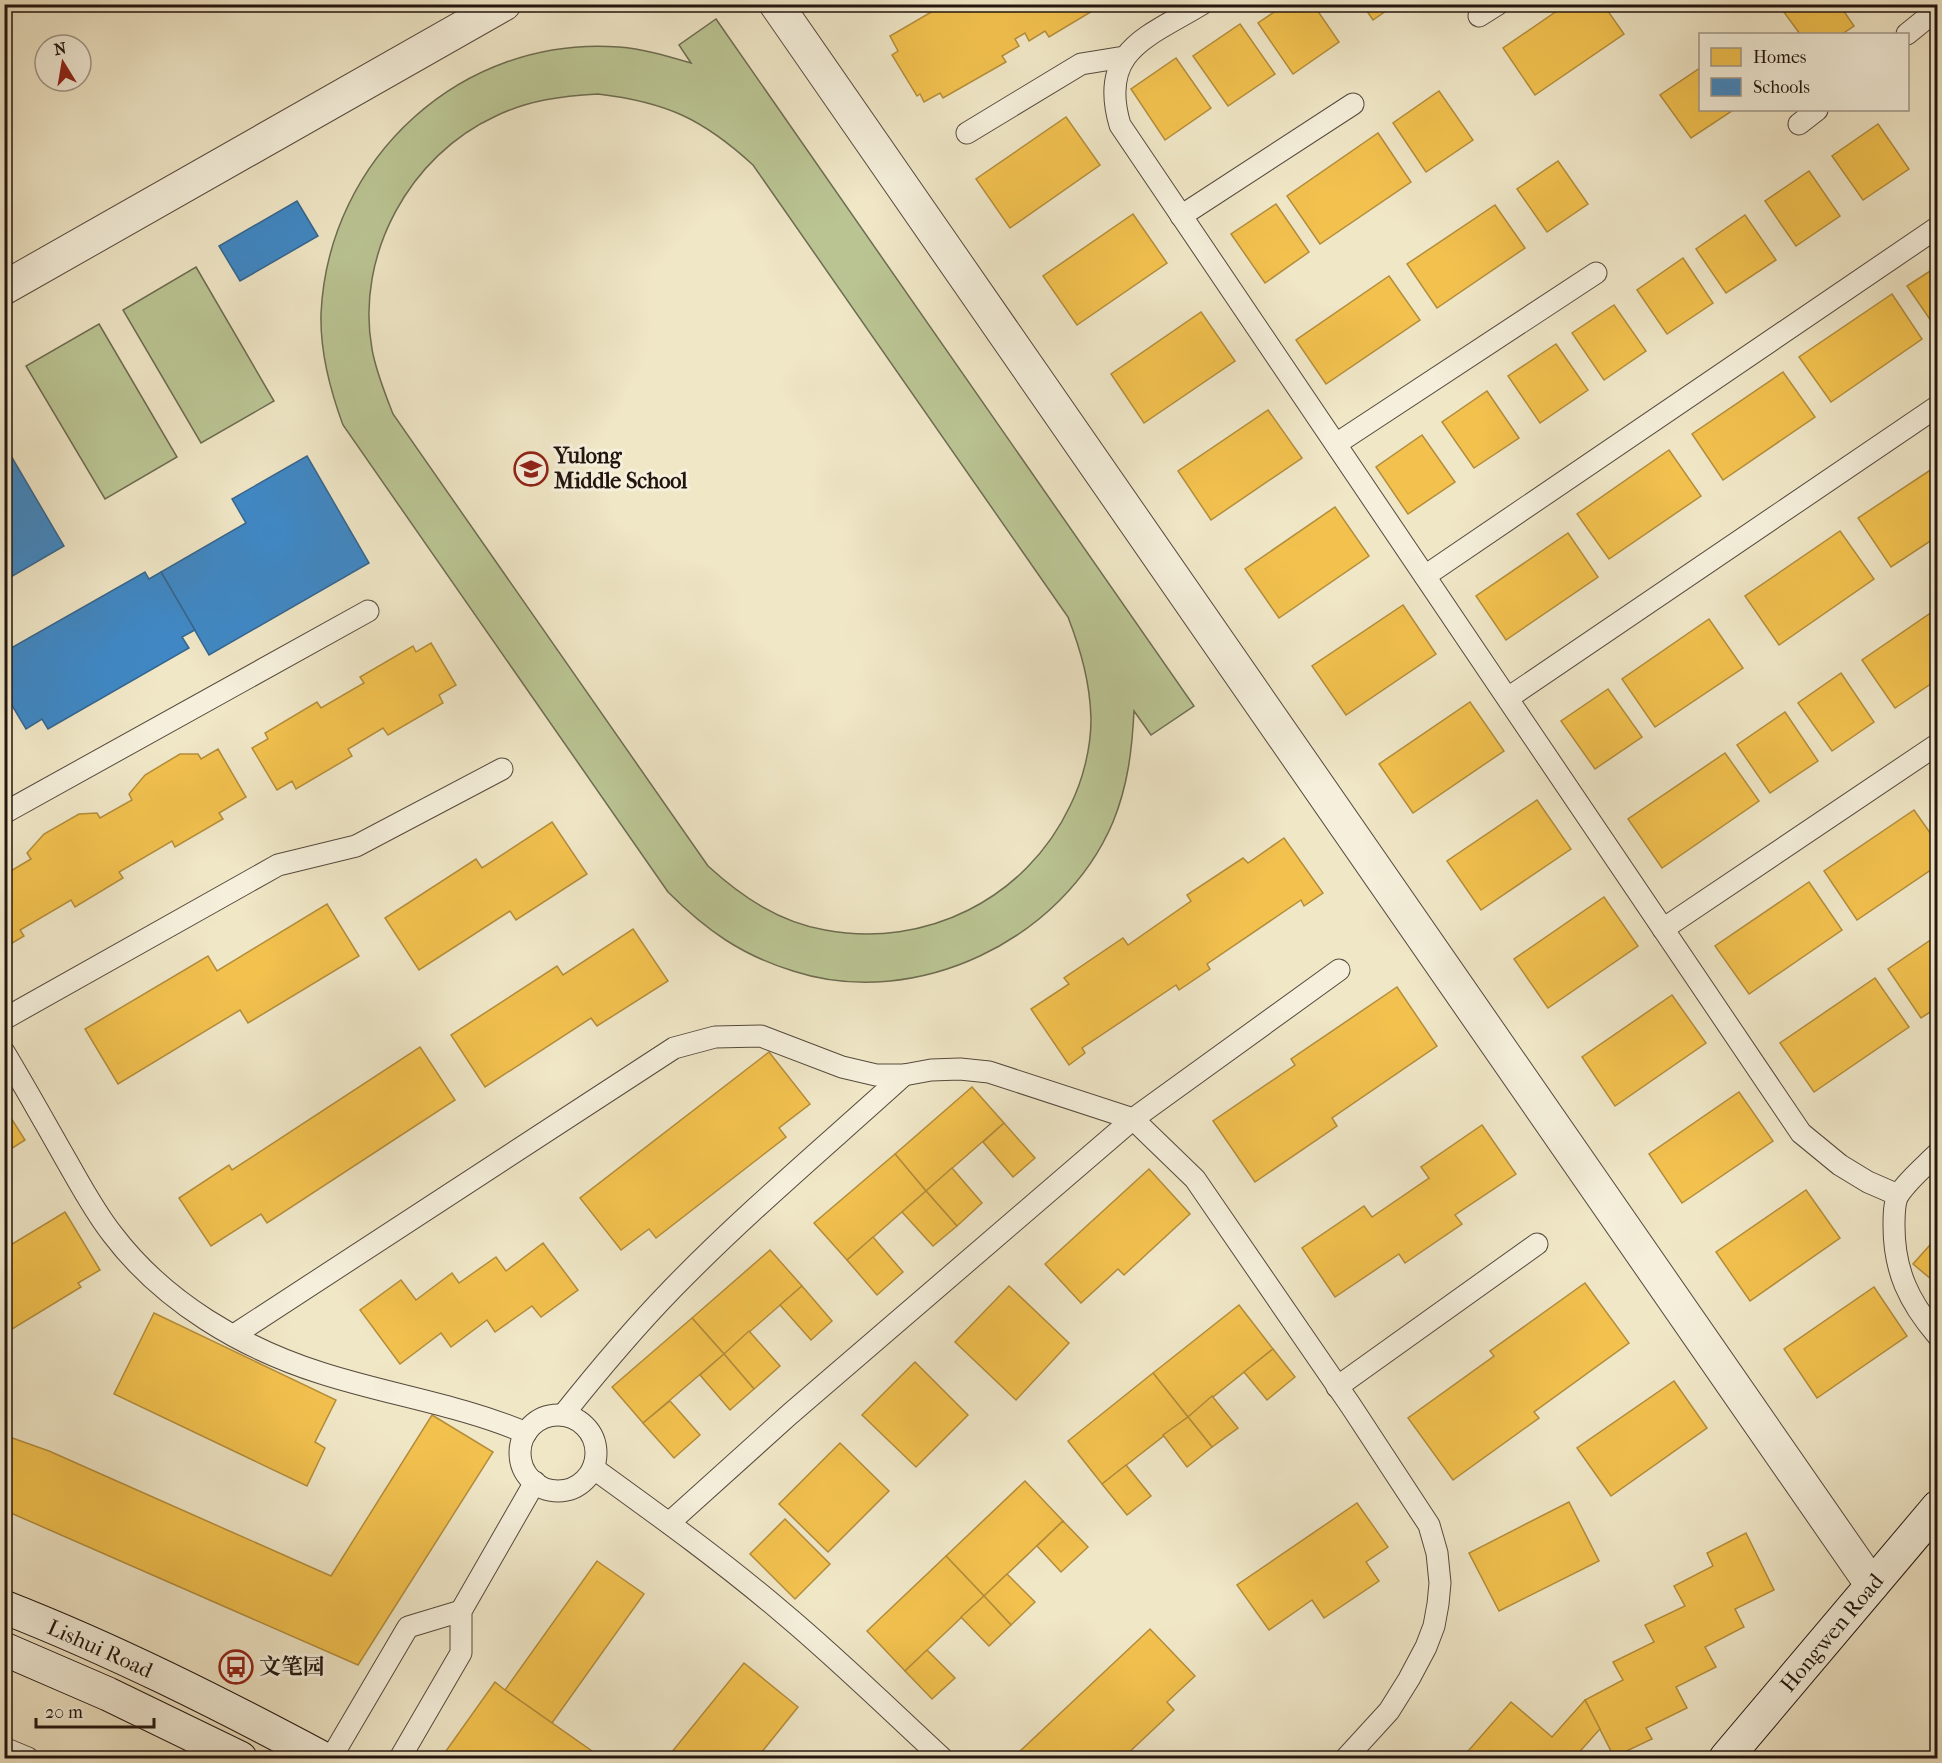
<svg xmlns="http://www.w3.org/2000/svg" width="1942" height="1763" viewBox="0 0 1942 1763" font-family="'IM FELL French Canon','Noto Serif SC',serif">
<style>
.green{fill:#bbc594;stroke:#6e6d52;stroke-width:1.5;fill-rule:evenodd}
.homes{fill:#f2c14e;stroke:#b48d3b;stroke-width:1.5}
.schools{fill:#3f88c5;stroke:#36668e;stroke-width:1.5}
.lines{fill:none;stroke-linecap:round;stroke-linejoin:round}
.lane-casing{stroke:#564a3d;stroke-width:23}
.street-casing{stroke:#564a3d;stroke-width:35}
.secondary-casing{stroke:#22150f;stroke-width:35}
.lane{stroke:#f5efdb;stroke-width:21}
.street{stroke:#f5efdb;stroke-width:33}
.secondary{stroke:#f5efdb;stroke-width:33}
.labels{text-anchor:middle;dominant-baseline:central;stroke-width:6;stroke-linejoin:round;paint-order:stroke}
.poi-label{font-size:22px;font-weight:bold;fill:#22150f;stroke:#f5efdb;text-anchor:start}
.street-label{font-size:22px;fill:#22150f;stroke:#f5efdb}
</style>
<rect width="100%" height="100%" fill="#f0e7c7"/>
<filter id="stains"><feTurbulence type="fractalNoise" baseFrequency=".00333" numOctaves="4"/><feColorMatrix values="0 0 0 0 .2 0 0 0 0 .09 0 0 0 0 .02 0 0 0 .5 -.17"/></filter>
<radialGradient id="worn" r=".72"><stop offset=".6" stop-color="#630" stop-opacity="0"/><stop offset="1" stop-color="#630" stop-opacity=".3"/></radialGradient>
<!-- green -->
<g class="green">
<path d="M716 19 1194 706 1151 735 1134 711C1132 750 1128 785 1113 822 1063 940 916 1011 793 971 741 955 706 930 668 892L343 425C330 390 320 352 321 314 328 158 462 35 619 47 644 49 667 56 691 63L679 45ZM598 94C666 102 703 119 753 165L1068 617C1081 651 1090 682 1091 719 1091 748 1083 780 1070 806 1026 899 925 949 825 930 779 922 742 897 708 866L393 414C385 393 376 372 372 349 355 255 410 155 496 116 529 100 562 96 598 94Z"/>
<polygon points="196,267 274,401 201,443 123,310"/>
<polygon points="99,324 177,457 105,499 26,366"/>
</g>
<!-- homes -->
<g class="homes">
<polygon points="945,4 1104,4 1049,37 1045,31 1029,41 1025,33 1015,39 1019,46 1002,56 1006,62 943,98 940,93 924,102 920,94 917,96 892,55 898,51 890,36"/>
<polygon points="1286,4 1313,4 1339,42 1293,74 1258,23"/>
<polygon points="1362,4 1396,4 1373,20"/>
<polygon points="1567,4 1603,4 1624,34 1535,95 1503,48"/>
<polygon points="1792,4 1839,4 1854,26 1842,34 1800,34 1783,11"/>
<polygon points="1240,24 1275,74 1228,106 1193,56"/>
<polygon points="1176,58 1211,108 1165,140 1131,89"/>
<polygon points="1700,68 1700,110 1732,111 1691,138 1660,95"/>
<polygon points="1439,91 1473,140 1426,172 1393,123"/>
<polygon points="1066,117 1100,165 1010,228 976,179"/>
<polygon points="1878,124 1909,169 1863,200 1832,156"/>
<polygon points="1378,133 1411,182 1320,244 1287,196"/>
<polygon points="1558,161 1588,204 1547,232 1517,189"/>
<polygon points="1809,171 1840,216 1796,246 1765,201"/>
<polygon points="1276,204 1309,252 1265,283 1231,234"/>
<polygon points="1495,205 1525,248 1437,308 1407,264"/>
<polygon points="1133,214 1167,263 1077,325 1043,276"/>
<polygon points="1745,215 1776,260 1726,293 1696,249"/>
<polygon points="1683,258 1713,303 1667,334 1637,290"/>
<polygon points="1938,266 1938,331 1907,286"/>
<polygon points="1389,276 1420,320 1326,384 1296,340"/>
<polygon points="1892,294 1922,339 1831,402 1799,357"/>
<polygon points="1614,305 1646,351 1604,380 1572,333"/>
<polygon points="1201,312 1235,361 1144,423 1111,374"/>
<polygon points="1556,344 1588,390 1540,423 1508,376"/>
<polygon points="1783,372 1815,417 1723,480 1692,434"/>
<polygon points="1487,391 1519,438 1474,468 1442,422"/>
<polygon points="1268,410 1302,458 1211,520 1178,471"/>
<polygon points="1422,435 1455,482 1408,514 1376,467"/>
<polygon points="1669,450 1701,496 1609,559 1577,514"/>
<polygon points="1938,465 1938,536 1891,567 1858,518"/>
<polygon points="1335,507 1369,556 1279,618 1245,569"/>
<polygon points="1840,531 1874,579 1779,645 1745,596"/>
<polygon points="1568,533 1598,577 1506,640 1476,596"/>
<polygon points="1403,605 1436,654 1346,715 1312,666"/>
<polygon points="1938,608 1938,679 1895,708 1862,660"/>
<polygon points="1709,619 1743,668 1655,727 1622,679"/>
<polygon points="431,643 456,685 439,695 443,703 388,735 383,728 348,749 352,756 296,789 292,781 277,790 252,748 268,739 265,733 317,702 321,708 364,683 360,677 413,646 416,652"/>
<polygon points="1841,673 1874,722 1832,751 1798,703"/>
<polygon points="1608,689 1642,737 1595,769 1561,721"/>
<polygon points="1470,702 1504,751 1413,813 1379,764"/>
<polygon points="1785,712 1818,761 1770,793 1737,745"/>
<polygon points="218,749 246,797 219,813 223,819 175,847 172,841 119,872 123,878 75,907 71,900 20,930 24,936 4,948 4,875 31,859 27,853 44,834 79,814 97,813 100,818 132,800 129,794 145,775 180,754 198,754 201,759"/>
<polygon points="1725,753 1759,801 1662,868 1628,819"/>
<polygon points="1537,800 1571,849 1481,910 1447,861"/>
<polygon points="1914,810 1938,844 1938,865 1857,920 1824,871"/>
<polygon points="552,822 587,874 516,920 510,911 419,970 385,918 476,859 482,868"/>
<polygon points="1284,838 1323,893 1304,906 1301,900 1207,964 1210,969 1179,990 1176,985 1082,1048 1085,1053 1069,1065 1031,1009 1069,984 1064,978 1123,938 1128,945 1191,901 1187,895 1243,858 1248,863"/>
<polygon points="1809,882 1842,930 1749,994 1715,946"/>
<polygon points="1604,897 1638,946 1548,1008 1514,959"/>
<polygon points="327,904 359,956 248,1023 240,1010 118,1084 85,1029 208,956 217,971"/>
<polygon points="633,929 668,981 597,1026 591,1018 485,1087 451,1035 557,966 563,975"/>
<polygon points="1932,939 1938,947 1938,1007 1921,1018 1888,969"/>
<polygon points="1875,978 1909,1027 1814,1092 1780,1043"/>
<polygon points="1397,987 1437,1046 1332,1118 1337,1126 1255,1182 1213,1121 1295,1065 1291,1059"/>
<polygon points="1672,995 1706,1043 1615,1106 1582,1057"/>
<polygon points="420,1047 455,1100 267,1223 261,1214 211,1246 179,1198 229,1165 232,1170"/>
<polygon points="769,1052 810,1104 779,1128 786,1137 656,1238 649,1229 621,1250 580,1198"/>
<polygon points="972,1087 1004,1123 926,1191 895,1154"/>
<polygon points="1739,1092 1773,1141 1682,1203 1649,1154"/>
<polygon points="4,1107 25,1140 6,1152 9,1157 4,1160"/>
<polygon points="1004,1123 1035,1158 1013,1177 983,1142"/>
<polygon points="1482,1125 1516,1174 1455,1215 1462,1224 1405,1263 1399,1254 1335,1297 1302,1248 1364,1206 1372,1217 1429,1178 1421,1167"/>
<polygon points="895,1154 926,1191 847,1260 814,1223"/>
<polygon points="952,1168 982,1203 957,1226 926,1191"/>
<polygon points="1149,1169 1190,1214 1124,1275 1118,1269 1081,1303 1045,1264"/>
<polygon points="1806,1190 1840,1238 1750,1301 1716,1252"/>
<polygon points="926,1191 957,1226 933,1246 902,1212"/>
<polygon points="65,1212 100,1270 78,1283 81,1287 4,1334 4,1249"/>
<polygon points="1938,1236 1938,1285 1913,1264"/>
<polygon points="873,1237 903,1272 877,1295 847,1260"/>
<polygon points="543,1243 578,1290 541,1317 532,1306 495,1332 487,1320 451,1347 441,1333 400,1364 360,1310 401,1280 416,1300 452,1273 459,1283 496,1257 506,1271"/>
<polygon points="770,1250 802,1286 724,1354 692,1318"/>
<polygon points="1585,1283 1629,1343 1534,1412 1539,1418 1453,1480 1408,1418 1494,1356 1490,1351"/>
<polygon points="802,1286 832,1321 811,1340 780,1305"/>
<polygon points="1009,1286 1069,1343 1016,1400 955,1342"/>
<polygon points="1874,1287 1907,1336 1817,1398 1784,1349"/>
<polygon points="1239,1305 1273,1349 1188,1417 1153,1373"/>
<polygon points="154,1313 336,1400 315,1442 325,1448 307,1486 114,1394"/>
<polygon points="692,1318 724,1354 643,1423 612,1387"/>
<polygon points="749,1331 780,1366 754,1389 724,1354"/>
<polygon points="1273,1349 1295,1377 1267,1400 1244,1372"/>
<polygon points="724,1354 754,1389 730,1410 700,1375"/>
<polygon points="915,1362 968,1415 916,1467 862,1415"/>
<polygon points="1153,1373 1188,1417 1102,1484 1068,1441"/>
<polygon points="1674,1381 1707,1428 1611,1496 1577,1448"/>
<polygon points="1212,1396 1238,1428 1212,1447 1188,1417"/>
<polygon points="670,1401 700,1435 674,1458 643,1423"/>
<polygon points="432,1415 493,1452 358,1665 4,1510 4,1435 49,1451 331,1576"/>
<polygon points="1188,1417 1212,1447 1187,1467 1163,1435"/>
<polygon points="840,1443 889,1491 828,1552 779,1504"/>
<polygon points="1126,1465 1151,1496 1127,1515 1102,1484"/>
<polygon points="1025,1481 1063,1521 984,1596 946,1556"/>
<polygon points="1569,1502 1599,1561 1499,1611 1469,1553"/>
<polygon points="1357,1503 1388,1547 1366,1562 1379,1581 1324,1618 1312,1600 1269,1630 1237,1585"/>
<polygon points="785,1519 830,1564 795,1599 750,1554"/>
<polygon points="1063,1521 1088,1547 1061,1572 1037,1546"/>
<polygon points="1746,1533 1774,1590 1735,1609 1744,1627 1705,1647 1716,1667 1676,1687 1687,1708 1646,1728 1652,1739 1614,1757 1585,1700 1623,1680 1613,1662 1654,1642 1645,1625 1685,1606 1674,1586 1713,1566 1707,1553"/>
<polygon points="946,1556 984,1596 905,1671 867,1631"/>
<polygon points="597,1561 644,1594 552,1723 505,1690"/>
<polygon points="1007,1574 1035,1602 1011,1625 984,1596"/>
<polygon points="984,1596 1011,1625 989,1646 961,1617"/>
<polygon points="1150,1629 1195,1676 1167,1702 1174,1710 1123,1758 1023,1758 1018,1753"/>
<polygon points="927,1650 955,1678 932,1699 905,1671"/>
<polygon points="744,1663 798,1707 757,1758 667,1758"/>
<polygon points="495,1682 505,1690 602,1758 441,1758"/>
<polygon points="1585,1700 1600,1729 1574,1758 1462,1758 1511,1702 1552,1737"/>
</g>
<!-- schools -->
<g class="schools">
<polygon points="297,201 318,236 240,281 219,246"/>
<polygon points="4,444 64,546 4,581"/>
<polygon points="307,456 369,563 209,655 161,572 246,523 232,499"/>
<polygon points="145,572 149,579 161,572 195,630 182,637 189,648 48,729 42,719 26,729 4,692 4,665 9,662 4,652"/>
</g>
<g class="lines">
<defs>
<g id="lane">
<path d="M1202 4C1148 37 1098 50 1120 125L1801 1133 1840 1165 1868 1182 1898 1195"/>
<polyline points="1479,16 1498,4"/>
<polyline points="1907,34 1938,9"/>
<polyline points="1799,124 1817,110"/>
<polyline points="967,133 1081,64 1124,57"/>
<polyline points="1181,216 1353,104"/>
<polyline points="1336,444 1596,273"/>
<polyline points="1425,576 1938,227"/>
<polyline points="1508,698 1938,406"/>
<polyline points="4,813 368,611"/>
<polyline points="1663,929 1935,746"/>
<polyline points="4,1019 278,865 356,846 502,769"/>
<path d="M4 1052C25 1087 45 1123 65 1158 80 1184 94 1211 113 1235 164 1302 242 1348 321 1373 389 1395 461 1405 526 1433"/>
<path d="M1938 1153C1925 1166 1909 1179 1899 1194 1894 1201 1894 1216 1894 1226 1894 1271 1909 1302 1938 1336"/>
<polyline points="234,1335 674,1048 715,1037 761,1036 842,1067 876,1075 904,1075 931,1070 960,1069 989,1072 1133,1119 1195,1179 1351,1406 1429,1525 1437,1553 1440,1583 1438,1604 1434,1626 1426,1647 1409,1679 1389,1711 1346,1758"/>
<polyline points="1337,1387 1537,1244"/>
<path d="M563 1415C598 1371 634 1328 673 1288 746 1213 827 1145 904 1075"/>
<circle cx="558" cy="1453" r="38"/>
<path d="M593 1468C658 1515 722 1561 783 1613 838 1659 889 1709 942 1758"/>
<polyline points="669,1523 790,1414 1133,1119 1339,970"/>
<polyline points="4,1748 28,1758"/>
<polyline points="331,1758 408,1627 461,1611"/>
<polyline points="400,1758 461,1653 461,1611 535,1482"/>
</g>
<g id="street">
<polyline points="776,4 1872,1585"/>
<polyline points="4,288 504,4"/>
</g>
<g id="secondary">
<path d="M4 1607C114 1650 219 1703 322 1758"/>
<polyline points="4,1649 108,1694 240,1758"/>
<polyline points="1726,1758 1938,1507"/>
</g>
</defs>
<!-- lane casing -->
<use href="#lane" class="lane-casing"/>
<!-- street casing -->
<use href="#street" class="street-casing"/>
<!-- secondary casing -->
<use href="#secondary" class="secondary-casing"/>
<!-- lane -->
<use href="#lane" class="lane"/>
<!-- street -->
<use href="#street" class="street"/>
<!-- secondary -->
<use href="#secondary" class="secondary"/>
</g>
<!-- icons -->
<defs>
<symbol id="school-ring" viewBox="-11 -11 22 22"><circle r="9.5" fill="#f5efdb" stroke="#8f2418" stroke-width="1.5"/><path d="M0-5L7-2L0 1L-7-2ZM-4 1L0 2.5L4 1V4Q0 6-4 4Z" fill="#8f2418"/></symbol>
<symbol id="bus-ring" viewBox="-11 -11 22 22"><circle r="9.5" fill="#f5efdb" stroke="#8f2418" stroke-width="1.5"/><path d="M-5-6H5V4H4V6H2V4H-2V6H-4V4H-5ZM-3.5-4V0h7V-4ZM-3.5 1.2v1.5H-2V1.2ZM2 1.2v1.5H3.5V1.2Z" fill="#8f2418"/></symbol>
</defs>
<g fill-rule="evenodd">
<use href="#school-ring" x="512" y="450" width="38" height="38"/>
<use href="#bus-ring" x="217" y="1648" width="38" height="38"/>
</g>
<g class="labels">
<!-- poi labels -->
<g class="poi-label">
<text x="554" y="456">Yulong<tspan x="554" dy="25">Middle School</tspan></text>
<text x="259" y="1667">文笔园</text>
</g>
<!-- street labels -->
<g class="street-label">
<text transform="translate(1832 1633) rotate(-50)">Hongwen Road</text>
<text transform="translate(100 1649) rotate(24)">Lishui Road</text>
</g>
</g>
<!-- margin -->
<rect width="1942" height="1763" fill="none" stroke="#f0e7c7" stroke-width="24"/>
<rect x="6" y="6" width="1930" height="1751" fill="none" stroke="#22150f" stroke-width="3"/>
<rect x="12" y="12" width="1918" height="1739" fill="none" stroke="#22150f" stroke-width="1.5"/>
<!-- legend -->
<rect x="1699" y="33" width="210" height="78" fill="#f5efdb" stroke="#a19889" stroke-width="1.5"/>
<rect x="1711" y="48" width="30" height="18" fill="#f2c14e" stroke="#a19889" stroke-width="1.5"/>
<text x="1753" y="63" font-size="18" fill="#22150f">Homes</text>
<rect x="1711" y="78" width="30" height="18" fill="#3f88c5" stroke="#a19889" stroke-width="1.5"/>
<text x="1753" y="93" font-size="18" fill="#22150f">Schools</text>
<!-- north arrow -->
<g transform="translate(63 63) rotate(349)"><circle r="28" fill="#f5efdb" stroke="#a19889" stroke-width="1.5"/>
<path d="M0-4.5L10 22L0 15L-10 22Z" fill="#8f2418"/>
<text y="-9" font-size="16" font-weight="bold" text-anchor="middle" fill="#22150f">N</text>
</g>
<!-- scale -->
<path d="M36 1718v9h118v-9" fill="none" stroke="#22150f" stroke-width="3"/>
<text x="45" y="1718" font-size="18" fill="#22150f" stroke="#f5efdb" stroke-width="4.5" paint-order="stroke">20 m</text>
<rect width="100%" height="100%" filter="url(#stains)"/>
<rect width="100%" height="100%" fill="url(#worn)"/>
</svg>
